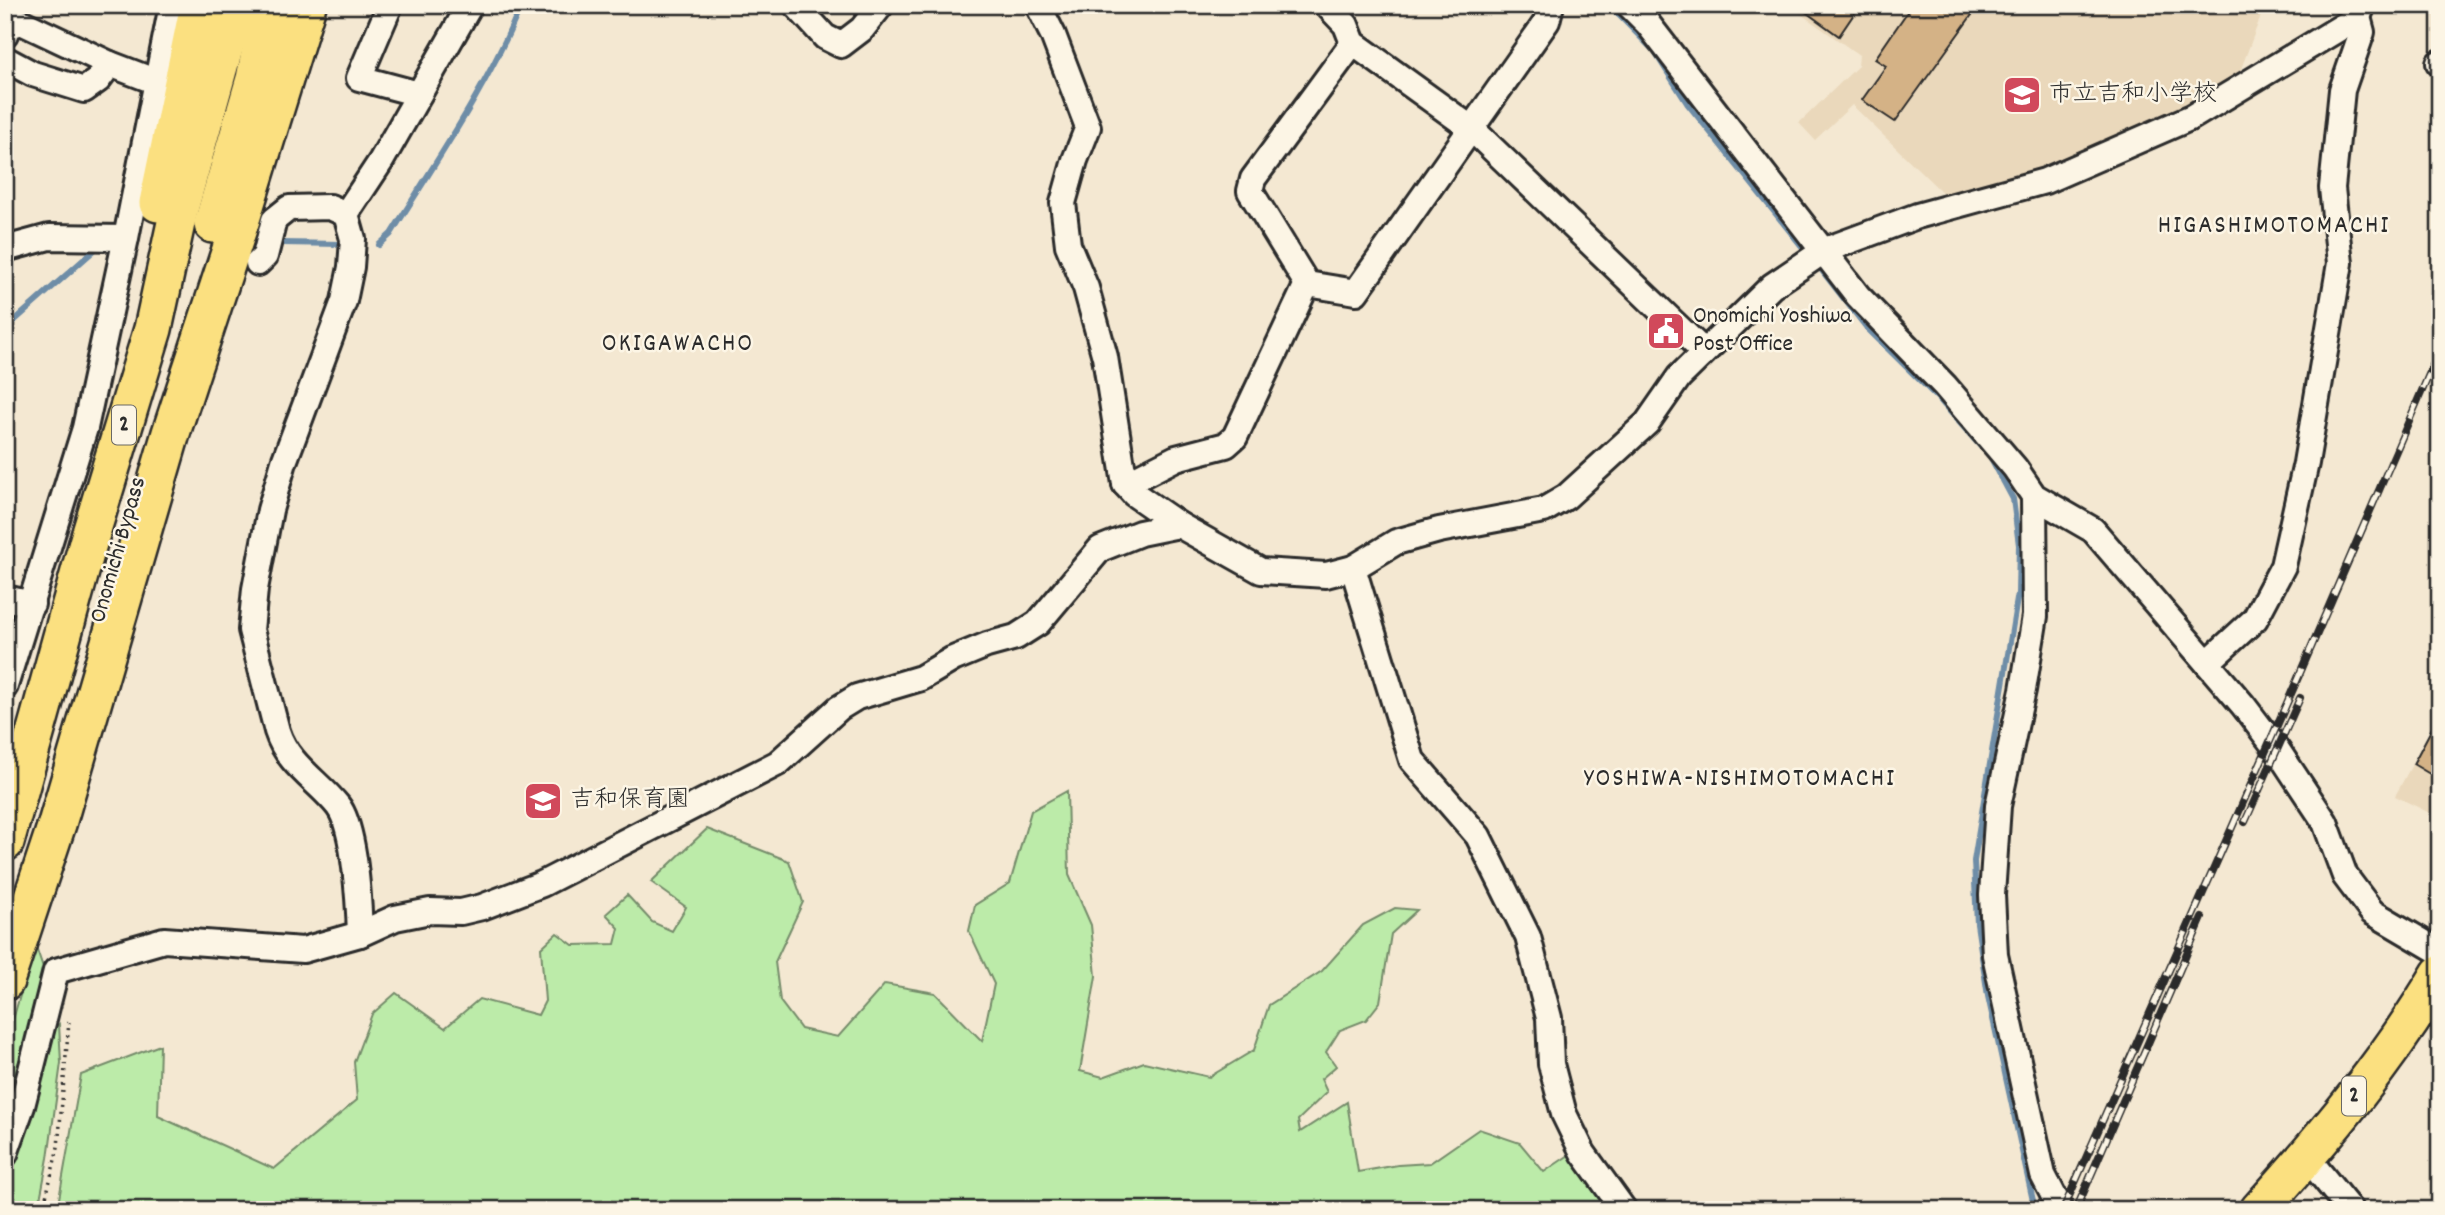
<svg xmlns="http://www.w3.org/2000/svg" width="2445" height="1215" viewBox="0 0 2445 1215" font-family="Dekko,'Klee One',sans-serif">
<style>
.built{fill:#ead8bb}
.green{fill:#bceba9;stroke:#748b6a;stroke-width:2}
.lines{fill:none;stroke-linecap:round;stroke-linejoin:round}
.stream{stroke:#6e8da7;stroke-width:6}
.building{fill:#d4b286;stroke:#2b2b2b;stroke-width:2}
.minor-casing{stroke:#2b2b2b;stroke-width:30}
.highway-casing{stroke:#2b2b2b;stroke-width:42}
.path{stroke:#2b2b2b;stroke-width:3.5;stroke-dasharray:2 5;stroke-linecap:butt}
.minor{stroke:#fcf5e5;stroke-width:24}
.highway{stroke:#fbe080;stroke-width:37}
.rail-casing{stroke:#2b2b2b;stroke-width:8}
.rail{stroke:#fcf5e5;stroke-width:5;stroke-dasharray:16;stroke-linecap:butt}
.labels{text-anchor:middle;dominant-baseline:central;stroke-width:5;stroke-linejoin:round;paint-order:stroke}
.shield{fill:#fcf5e5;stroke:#6a6863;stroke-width:2}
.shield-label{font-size:23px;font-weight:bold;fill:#2b2b2b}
.poi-label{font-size:24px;fill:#2b2b2b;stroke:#fcf5e5;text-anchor:start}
.street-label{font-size:24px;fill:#2b2b2b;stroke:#fcf5e5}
.neighbourhood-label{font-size:26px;letter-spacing:2px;fill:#2b2b2b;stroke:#fcf5e5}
</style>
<rect width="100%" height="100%" fill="#f4e8d2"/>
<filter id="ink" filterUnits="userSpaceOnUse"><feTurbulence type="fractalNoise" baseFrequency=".0143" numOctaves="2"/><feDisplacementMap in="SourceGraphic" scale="14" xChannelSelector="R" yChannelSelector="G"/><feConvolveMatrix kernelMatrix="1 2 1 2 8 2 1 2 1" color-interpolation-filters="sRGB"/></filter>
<g filter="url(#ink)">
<!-- built -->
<g class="built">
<polygon points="1788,5 2265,5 2235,85 2044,175 1952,202 1852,105 1815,140 1799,123 1858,66 1859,55"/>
<polygon points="2440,713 2440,818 2395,796"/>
</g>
<!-- green -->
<g class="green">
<polygon points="1067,791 1069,875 1091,925 1096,976 1080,1071 1103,1077 1144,1062 1209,1077 1254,1050 1269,1005 1322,971 1363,925 1395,908 1417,910 1391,934 1380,1002 1366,1020 1340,1030 1326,1052 1336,1066 1321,1079 1327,1092 1298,1120 1300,1132 1347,1102 1358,1172 1398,1165 1430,1163 1479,1129 1520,1143 1544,1172 1572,1153 1617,1210 57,1210 81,1075 160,1045 158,1116 274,1169 357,1100 354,1062 372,1014 396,993 445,1028 479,999 538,1015 545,1001 541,948 557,933 573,945 615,944 619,928 606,914 627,895 652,922 672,931 686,907 651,882 707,829 789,861 803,902 775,962 780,1001 801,1029 838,1037 885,984 935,993 982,1041 994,984 969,931 975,905 1010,883 1031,811"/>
<polygon points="35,944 45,973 13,1082 5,1078 5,1047"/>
<polygon points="59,1024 61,1063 48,1158 38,1210 5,1210 8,1169 51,1031"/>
</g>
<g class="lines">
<!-- stream -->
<g class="stream">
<polyline points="1609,5 1654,51 1687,103 1809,255"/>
<polyline points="282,243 341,244"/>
<path d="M379 245 391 234C437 160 488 86 521 5"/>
<polyline points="1816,263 1866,327 1939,399 1981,447"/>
<polyline points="5,329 99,246"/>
<polyline points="1991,458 2013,499 2019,545 2018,593 1974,861 1977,924 1988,996 2035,1210"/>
</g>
</g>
<!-- building -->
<g class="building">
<polygon points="1796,5 1860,5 1839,36"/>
<polygon points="1912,5 1979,5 1895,122 1862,100 1886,66 1875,59"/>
<polygon points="2440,713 2440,780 2413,764"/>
</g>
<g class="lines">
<defs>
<g id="minor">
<polyline points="390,5 359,78 419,94"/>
<polyline points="796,5 825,37 841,45 862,29 881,5"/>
<polyline points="1038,5 1053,35 1088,127 1075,160 1063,203 1068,245 1086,288 1105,357 1125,484 1134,494 1179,525 1261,571 1326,575 1353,568 1396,542 1439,530 1544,510 1566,497 1647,423 1679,377 1772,286 1825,250 1917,216 2045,181 2192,117 2358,17 2363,5"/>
<polyline points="1327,5 1346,25 1353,43 1472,129 1704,352"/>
<polyline points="1629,5 1648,24 1858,296 1945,386 2015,468 2034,496 2093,530 2243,705 2278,751 2325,822 2345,876 2372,912 2440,952"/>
<polyline points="5,34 6,27 21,22 110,64 157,82"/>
<polyline points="1353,43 1253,179 1250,191 1307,284 1356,292 1547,21 1551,5"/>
<polyline points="5,59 33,74 84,90 98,80 110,64"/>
<polyline points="2439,63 2440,63"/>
<polyline points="5,249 49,237 126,238"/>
<polyline points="258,263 265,256 274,220 289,208 330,207 346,214"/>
<polyline points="1125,484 1176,458 1226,445 1235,437 1307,284"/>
<polyline points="2034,496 2035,616 2023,690 1998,806 1992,895 1995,955 2043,1175 2061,1210"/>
<polyline points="1353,568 1412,760 1478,836 1528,937 1549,1018 1551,1064 1564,1114 1583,1153 1624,1210"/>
<polyline points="5,598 32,604"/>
<polyline points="2207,663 2255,619 2283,566 2306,463 2340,263 2332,188 2342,90 2362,32 2358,17"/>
<polyline points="5,686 85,428 126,238 172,5"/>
<path d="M360 934C359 905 355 828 338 806 317 780 288 765 277 731L251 630 255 589 270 510 284 462 344 301 351 267 353 239 346 214 381 161 470 5"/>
<polyline points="5,1154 22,1106 56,971 164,940 303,950 360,934 395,918 430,911 461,912 482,907 542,884 778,763 839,708 857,697 921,678 953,659 987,645 1016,637 1038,623 1100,549 1140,533 1179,525"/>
<polyline points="2306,1156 2350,1210"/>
</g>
<g id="highway">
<polyline points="158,203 199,5"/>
<polyline points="213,224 255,79 270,5"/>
<polyline points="5,842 88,543 153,329 179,209 236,5"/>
<polyline points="5,981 57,824 171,433 241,219 307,5"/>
<path d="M2259 1210C2325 1137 2390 1059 2440 974"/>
</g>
</defs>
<!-- minor casing -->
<use href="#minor" class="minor-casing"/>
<!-- highway casing -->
<use href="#highway" class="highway-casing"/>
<!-- path -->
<polyline class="path" points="43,1210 58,1147 69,1022"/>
<!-- minor -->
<use href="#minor" class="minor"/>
<!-- highway -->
<use href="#highway" class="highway"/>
<defs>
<g id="rail">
<polyline points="2245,822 2300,698"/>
<polyline points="2063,1210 2294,687 2440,349"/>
<polyline points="2076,1210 2202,918"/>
</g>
</defs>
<!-- rail casing -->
<use href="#rail" class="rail-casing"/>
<!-- rail -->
<use href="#rail" class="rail"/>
</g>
</g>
<!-- icons -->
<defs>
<symbol id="school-square" viewBox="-11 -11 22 22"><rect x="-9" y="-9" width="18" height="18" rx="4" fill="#d1495b" stroke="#fcf5e5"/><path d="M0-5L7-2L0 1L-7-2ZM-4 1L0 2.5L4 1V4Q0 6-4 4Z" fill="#fff"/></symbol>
<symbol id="civic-square" viewBox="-11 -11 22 22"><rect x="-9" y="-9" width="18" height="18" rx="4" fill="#d1495b" stroke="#fcf5e5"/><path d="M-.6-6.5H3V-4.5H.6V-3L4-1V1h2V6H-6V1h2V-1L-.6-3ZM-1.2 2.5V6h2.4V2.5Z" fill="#fff"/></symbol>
</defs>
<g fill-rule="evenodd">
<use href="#school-square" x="2000" y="73" width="44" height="44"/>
<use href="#civic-square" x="1644" y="309" width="44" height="44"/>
<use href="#school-square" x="521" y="779" width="44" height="44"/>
</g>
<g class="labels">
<!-- shield labels -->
<g class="shield">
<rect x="112" y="405.5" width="24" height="39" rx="5"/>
<rect x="2342" y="1076.5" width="24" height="39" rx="5"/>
</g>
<g class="shield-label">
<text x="124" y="425">2</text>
<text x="2354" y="1096">2</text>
</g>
<!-- poi labels -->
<g class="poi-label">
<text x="2049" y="95">市立吉和小学校</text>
<text x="1693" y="317">Onomichi Yoshiwa<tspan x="1693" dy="28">Post Office</tspan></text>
<text x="570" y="801">吉和保育園</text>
</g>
<!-- street labels -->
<g class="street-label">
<text transform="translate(119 550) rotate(-74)">Onomichi Bypass</text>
</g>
<!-- neighbourhood labels -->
<g class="neighbourhood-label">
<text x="2274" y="226">HIGASHIMOTOMACHI</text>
<text x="678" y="344">OKIGAWACHO</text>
<text x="1740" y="779">YOSHIWA-NISHIMOTOMACHI</text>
</g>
</g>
<!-- margin -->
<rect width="2445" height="1215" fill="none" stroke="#fcf5e5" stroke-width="28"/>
<rect x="14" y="14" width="2417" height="1187" fill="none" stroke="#2b2b2b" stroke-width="2.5" filter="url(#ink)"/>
</svg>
